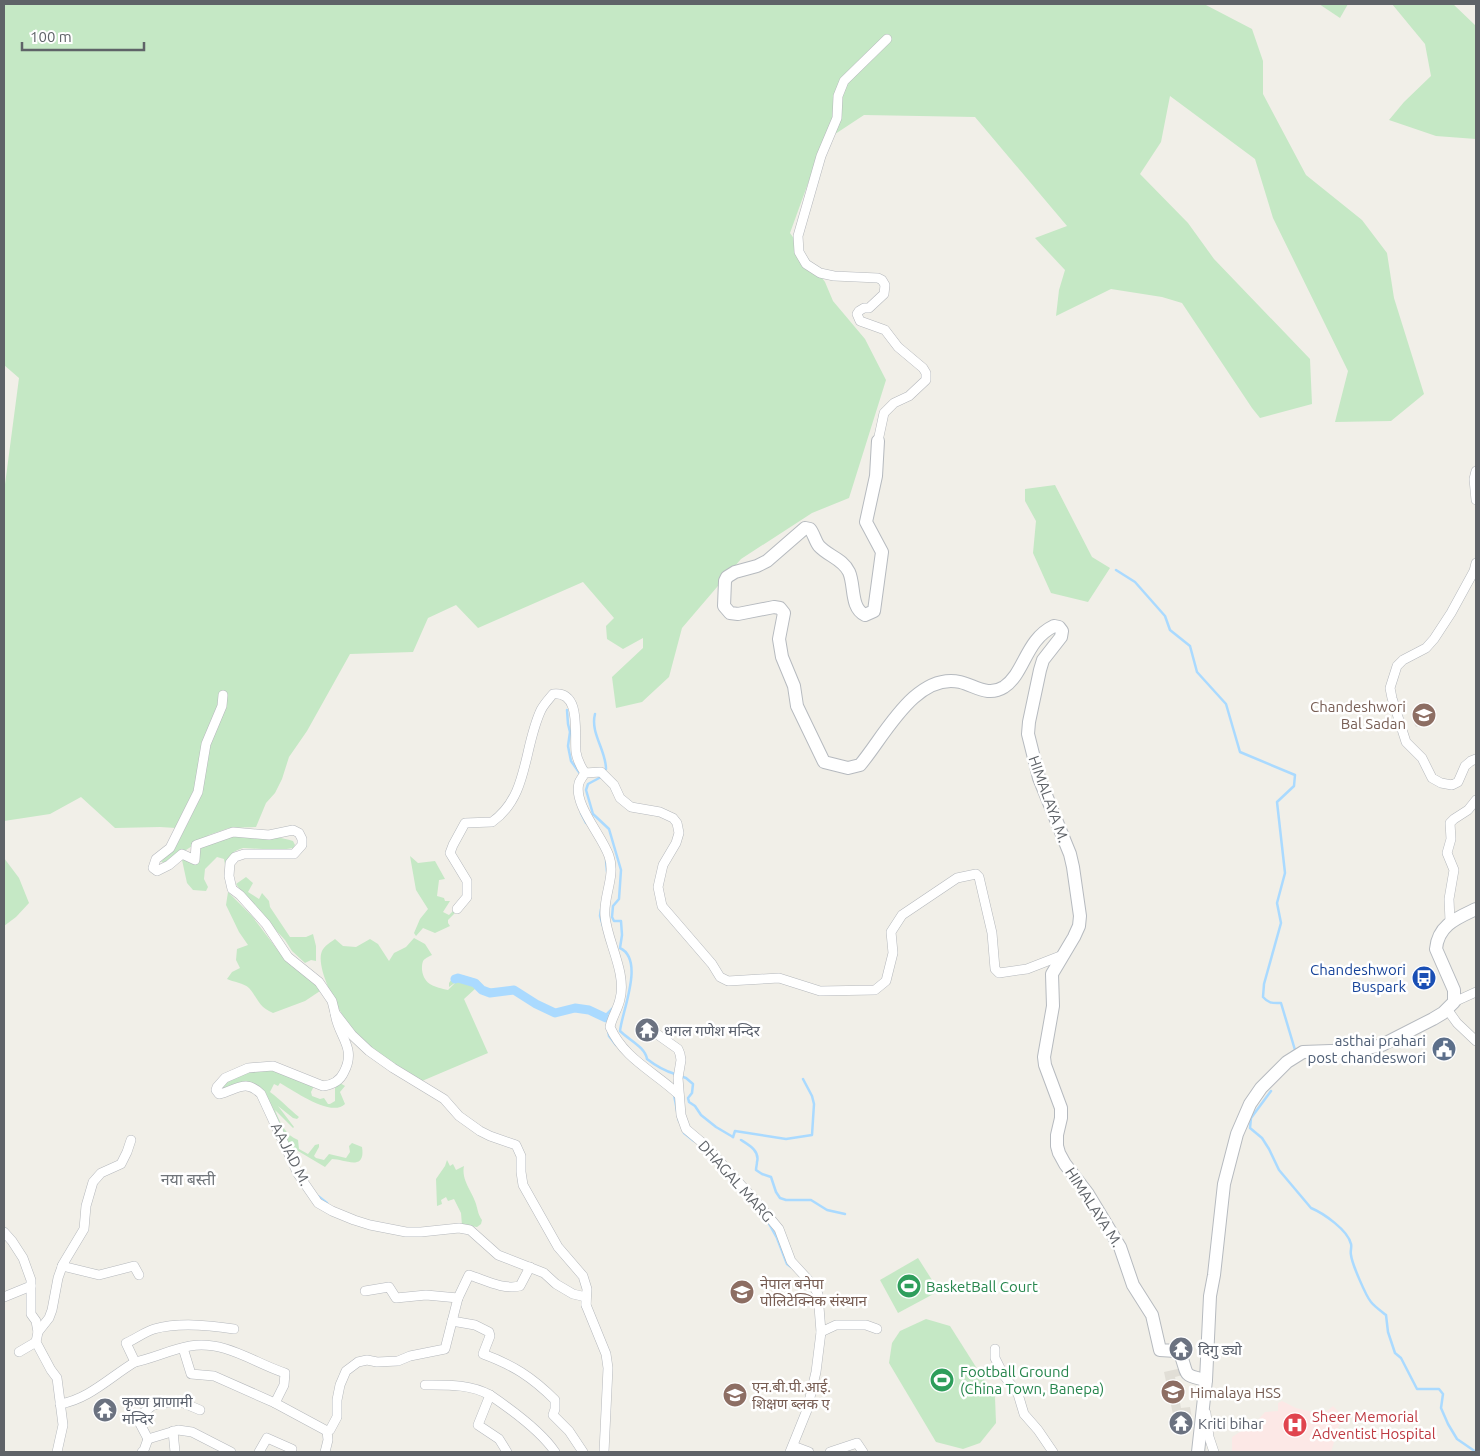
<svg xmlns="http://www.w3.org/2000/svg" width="1480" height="1456" viewBox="0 0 1480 1456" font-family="Ubuntu,'Noto Sans Devanagari',sans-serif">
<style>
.education{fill:#e1ded6}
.medical{fill:#fce8e6}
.green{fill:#c5e8c5}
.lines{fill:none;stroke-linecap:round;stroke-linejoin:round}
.stream{stroke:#aadaff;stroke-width:2.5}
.canal{stroke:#aadaff;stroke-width:9}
.street-casing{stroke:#b5b8bc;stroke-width:10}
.secondary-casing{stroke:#b6babf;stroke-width:14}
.street{stroke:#fff;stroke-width:9}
.secondary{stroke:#fff;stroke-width:12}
.labels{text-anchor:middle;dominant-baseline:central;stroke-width:5;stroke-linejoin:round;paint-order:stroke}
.education-label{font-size:15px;fill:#785e54;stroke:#fff;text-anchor:start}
.street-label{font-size:15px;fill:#5f6368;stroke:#fff}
.transit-label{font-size:15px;fill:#164399;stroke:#fff;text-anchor:end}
.worship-label{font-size:15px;fill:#5b616d;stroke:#fff;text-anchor:start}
.service-label{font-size:15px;fill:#4e5e75;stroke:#fff;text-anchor:end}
.leisure-label{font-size:15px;fill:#27864d;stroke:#fff;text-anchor:start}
.health-label{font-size:15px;fill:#be3a42;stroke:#fff;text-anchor:start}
.neighbourhood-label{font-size:16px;fill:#70757a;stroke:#fff}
</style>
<rect width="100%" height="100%" fill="#f1efe8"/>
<!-- education -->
<g class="education">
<polygon points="1431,705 1436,717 1416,727 1412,719 1414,718 1412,714"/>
<polygon points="1182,1368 1183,1375 1175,1377 1181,1408 1190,1407 1192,1418 1174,1419 1164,1372"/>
</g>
<!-- medical -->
<polygon class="medical" points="1282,1401 1296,1408 1312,1412 1327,1411 1333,1406 1342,1415 1331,1452 1232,1452 1232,1437 1257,1421 1265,1412 1278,1411 1278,1403"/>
<!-- green -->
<g class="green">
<polygon points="4,4 1204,4 1252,29 1263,61 1263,94 1306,175 1362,220 1387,253 1394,298 1424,394 1391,421 1335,422 1348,371 1273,218 1255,159 1170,96 1161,142 1140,174 1188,223 1214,259 1310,359 1312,404 1260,418 1252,408 1182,303 1162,297 1111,289 1056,316 1059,290 1065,270 1035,238 1067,226 975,117 864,115 823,142 790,233 825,282 833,301 865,339 886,380 849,498 812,513 741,559 682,628 669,677 642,702 616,708 612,677 643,648 643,638 623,649 607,639 606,626 614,618 583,582 478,628 456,605 428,618 413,652 350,654 307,731 289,757 282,779 275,793 266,803 256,827 229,828 209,835 166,863 161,862 175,846 190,819 176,828 160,827 115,828 81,797 50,814 4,821 4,492 19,378 4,365"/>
<polygon points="1319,4 1348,4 1340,18"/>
<polygon points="1392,4 1453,4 1476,26 1476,139 1436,136 1389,120 1404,102 1431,76 1425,44"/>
<polygon points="1055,485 1092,557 1110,568 1088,602 1051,593 1033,553 1036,521 1025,501 1025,489"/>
<path d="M234 834C252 836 277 835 293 841L295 845 293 848 280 850 243 848C233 851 229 855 225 865L224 859 217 857 205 869 204 879 208 887 206 891 193 890 187 883 182 860 197 847Z"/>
<polygon points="410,856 418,863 435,861 445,879 439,880 437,896 444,898 445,901 450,901 443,912 449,915 457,907 456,912 448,920 448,923 450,926 435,933 423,928 416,936 414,933 420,919 428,909 416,890"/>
<polygon points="4,858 19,878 29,903 16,917 4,926"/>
<polygon points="246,877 253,883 248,892 259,899 262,893 269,901 270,907 290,937 306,937 313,934 316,946 316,961 311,960 305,963 292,951 285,940 247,899 236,884"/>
<path d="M228 892 252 916 283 957 316 984 320 991 305 1001 273 1013C258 1007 258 998 249 988 244 983 233 982 227 979L232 972 240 968 236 960 237 949 248 945 239 932 226 905Z"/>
<path d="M414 938 425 944 432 955C430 956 427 957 425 959 422 961 422 965 422 970 424 985 435 987 448 990L456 982 449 987V983L454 976 462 975 478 980 485 988 505 990 508 987 513 988V992C500 997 487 996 476 988L464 999 488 1053 422 1081C400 1068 374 1053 356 1034 344 1021 314 969 322 951 324 946 331 942 335 939L343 946 356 947 370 939 378 944 389 961 394 953 406 947Z"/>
<path d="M274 1068 314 1086 311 1092 312 1096 320 1099 324 1098 328 1104H330L335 1101V1088L340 1083 345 1086 340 1092 345 1104C331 1118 293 1090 280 1083L278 1086 274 1084 270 1092C281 1100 289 1109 299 1117L297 1119 293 1118 278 1106 294 1127 293 1128 275 1110C280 1122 285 1135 298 1140L299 1149 308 1154 315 1145 319 1144V1147L314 1156 316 1158 324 1160 329 1154 346 1158 350 1152 349 1146 352 1143 362 1147C366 1172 344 1159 332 1159L325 1167 293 1148H289L258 1088 222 1092 220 1087C237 1072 252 1070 274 1068Z"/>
<path d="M447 1160 450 1166 453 1164 456 1170 464 1166C461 1180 472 1191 476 1204 478 1211 478 1214 482 1220L481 1224 477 1227 462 1225 461 1213 454 1199 448 1201 446 1197 441 1200 442 1204 437 1206 436 1179 445 1166Z"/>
<polygon points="918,1258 939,1291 898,1313 880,1280"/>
<polygon points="926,1319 950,1326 995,1397 996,1423 980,1443 963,1449 936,1442 889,1363 892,1343 900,1331"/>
</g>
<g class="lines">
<!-- stream -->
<g class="stream">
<path d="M1116 570 1135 582 1165 616 1170 630 1190 646 1197 672 1226 704 1240 752 1295 775 1294 786 1277 802 1285 873 1277 903 1281 923 1264 984 1263 997C1269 1004 1273 1003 1281 1003L1295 1050 1292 1052"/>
<polyline points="567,710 568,724 570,732 568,746 571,761 581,775"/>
<path d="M595 714C590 733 606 750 606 769"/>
<path d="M601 777 588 784 586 790 593 814 609 829 621 870 619 899 613 906 612 917 614 921H621L622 935 620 948C645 960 622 1011 620 1031 629 1040 645 1047 647 1059 656 1066 665 1071 675 1074"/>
<polyline points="581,813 586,823"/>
<polyline points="606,860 607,872"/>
<polyline points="601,909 600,916 603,926"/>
<polyline points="606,1018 606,1015 613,1008"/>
<polyline points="608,1030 609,1036 616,1045"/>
<polyline points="680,1076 686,1078 693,1084 692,1093 688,1098 689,1102 695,1106 701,1115 716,1127 733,1137"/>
<path d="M1271 1091 1251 1118 1250 1128 1262 1138 1269 1149 1279 1170 1311 1208C1323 1213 1348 1230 1351 1244 1352 1247 1350 1251 1351 1255 1352 1264 1366 1296 1371 1302 1375 1307 1381 1311 1386 1315L1388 1332 1395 1353 1401 1358 1417 1389H1439L1443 1394 1441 1408 1448 1424 1457 1439 1476 1452"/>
<polyline points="674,1095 679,1121"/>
<polyline points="684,1133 694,1141"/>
<polyline points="733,1137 735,1131 786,1139 812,1135 814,1104 812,1096 803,1079"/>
<path d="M741 1140C749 1145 760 1151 757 1162 757 1165 756 1167 756 1170L762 1174 771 1177 776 1192 780 1198 786 1200H811L827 1210 845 1214"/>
<polyline points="735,1184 740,1191 744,1195"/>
<polyline points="318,1196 327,1203"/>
<polyline points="768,1222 777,1238 787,1264 791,1267"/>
</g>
<!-- canal -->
<polyline class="canal" points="455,979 458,978 475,983 482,990 490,993 514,990 536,1004 555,1013 575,1008 589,1010 606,1018"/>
<defs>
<g id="street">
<polyline points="878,441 884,413 894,403 909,396 926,380 926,373 923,368 898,347 885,330 860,321 857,314 859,311 864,308 869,308 884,294 885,285 882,280 878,278 834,276 820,273 806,264 799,252 798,236 821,156 837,118 838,96 844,81 887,39"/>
<polyline points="1476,471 1474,479 1476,500"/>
<polyline points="1476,563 1474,571 1451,613 1434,639 1426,648 1403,660 1397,666 1390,688 1392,698 1406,742 1422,758 1432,778 1441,783 1452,785 1458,782 1465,766 1471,761 1476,759"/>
<polyline points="223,695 222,706 206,744 198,792 170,848 156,859 153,868 157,871 169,865 182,854 195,860 196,845 233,832 269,835 293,830 299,833 302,839 302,845 294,854 244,854 235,857 230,863 229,876 232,889 240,895 266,924 288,957 319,982 332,1001 335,1013 352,1035 369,1051 393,1068 444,1099 459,1116 480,1131 490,1136 516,1145 521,1156 521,1172 523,1185 558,1247 583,1276 587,1289 586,1305"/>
<path d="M457 909 467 897V881L450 853 453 845 465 823 492 822C529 796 523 748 541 710 544 704 549 699 553 694 582 691 574 733 576 752 577 760 581 767 585 773"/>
<polyline points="1450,921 1449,899 1454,870 1447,853 1451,839 1450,823 1454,819 1468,810 1476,800"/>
<polyline points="1454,1002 1476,992"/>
<polyline points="1447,1009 1457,1023 1476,1041"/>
<path d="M335 1013C338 1037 357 1047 344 1072 340 1081 332 1085 323 1086L273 1066 248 1068 225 1078 217 1087 216 1090 219 1094C237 1090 245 1078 261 1094L298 1174 318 1203 332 1211 354 1220 370 1225 406 1232H421L459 1228 470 1230 498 1255 544 1273 556 1284 573 1294 586 1297V1305L606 1354 608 1368 604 1452"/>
<polyline points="654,1032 678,1049 680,1054 681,1060 678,1078 681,1115 686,1129 705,1145 760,1206 779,1229 791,1261 812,1284 818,1294 821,1332 816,1372 807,1410 790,1452"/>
<path d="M679 1095C655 1072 624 1059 610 1027 612 1017 618 1009 620 999 627 973 607 941 605 916 603 896 616 876 609 856 602 835 573 805 579 783 580 780 583 776 585 773L601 772 614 785 620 798 631 807 660 812 673 818 677 823 679 833 676 843 663 865 658 887 662 906 712 964 720 977 728 981 779 978 820 991 875 990 886 981 893 953 891 932 902 915 957 878 976 874 979 877 992 933 995 969 999 973 1027 969 1063 955"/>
<polyline points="4,1232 12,1241 23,1258 31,1280 31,1314 36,1321 38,1332"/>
<polyline points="62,1266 99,1275 134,1266 139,1275"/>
<polyline points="365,1291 389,1287 396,1298 426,1295 458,1298"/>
<polyline points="4,1297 31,1286"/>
<path d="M452 1321 475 1325 489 1332 490 1336 483 1354C513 1365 532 1377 555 1400V1409L553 1415 569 1431 583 1452"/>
<polyline points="821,1332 836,1325 866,1325 877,1329"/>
<polyline points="183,1348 191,1374 214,1376 275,1403"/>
<polyline points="995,1349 995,1358 1003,1374 1018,1394 1024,1414 1038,1430 1053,1452"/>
<polyline points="19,1352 36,1342"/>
<path d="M135 1362C154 1358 172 1349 190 1346 225 1340 254 1363 285 1373L284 1385 275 1403 327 1431 330 1430 337 1417V1400L340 1385 346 1371 358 1362 367 1360 377 1362 398 1361 410 1356 445 1349 458 1298 469 1275C485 1280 503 1290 520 1286L530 1267"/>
<path d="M425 1385C448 1385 470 1384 490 1395L478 1425 499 1439 507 1452"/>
<path d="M490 1395C512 1410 541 1431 555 1452"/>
<path d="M60 1404C89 1399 110 1377 135 1362L126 1343C136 1339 144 1332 154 1329 179 1322 208 1325 234 1329"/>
<polyline points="200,1410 181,1402 165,1403 153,1405 137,1418 148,1439 178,1430 192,1432 231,1452"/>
<polyline points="1206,1413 1209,1437 1214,1452"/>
<polyline points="173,1431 175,1452"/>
<polyline points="793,1446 809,1452"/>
<polyline points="57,1452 63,1425 57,1378 51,1370 36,1342 38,1332 49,1318 52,1310 58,1278 63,1264 84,1229 86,1206 93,1182 101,1173 121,1164 127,1152 131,1140"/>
<polyline points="142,1452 144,1450 148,1439"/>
<polyline points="259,1452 267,1438 292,1449"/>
<polyline points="325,1452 328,1440 327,1431"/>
<polyline points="830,1452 857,1443 863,1452"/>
</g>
<g id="secondary">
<path d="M878 441 876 476 866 522 882 552 874 611 865 615C850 608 855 585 849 572 843 559 828 556 819 546 815 541 814 534 810 529L805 528 767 561 757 566 735 572 727 577 725 581 724 606 730 613 738 614 774 607 780 608 784 613 779 639 782 657 794 686 797 706 824 762 848 768 860 765C884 737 915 672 960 682 976 686 988 697 1004 687 1025 673 1025 640 1054 626L1059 627 1062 631 1061 637 1043 660 1040 670 1029 722 1028 734 1039 778 1070 854 1073 867 1080 916 1079 926 1074 937 1052 974 1053 1006 1044 1057 1045 1065 1061 1108V1118L1057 1135V1146L1059 1153 1065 1164 1088 1194 1120 1247 1133 1285 1152 1315 1160 1350 1176 1351 1180 1354C1189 1374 1180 1375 1206 1380"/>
<path d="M1198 1452 1206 1380 1210 1296 1214 1275 1224 1184 1237 1134 1250 1104 1261 1088 1287 1062 1303 1052 1359 1050 1382 1045 1433 1019 1443 1013 1454 1002V990L1436 949C1438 925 1457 918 1476 909"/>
</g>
</defs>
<!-- street casing -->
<use href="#street" class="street-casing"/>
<!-- secondary casing -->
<use href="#secondary" class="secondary-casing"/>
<!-- street -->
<use href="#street" class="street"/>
<!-- secondary -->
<use href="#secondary" class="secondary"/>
</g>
<!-- icons -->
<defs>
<symbol id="school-disc" viewBox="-11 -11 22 22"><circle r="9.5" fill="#8d6e63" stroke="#fff"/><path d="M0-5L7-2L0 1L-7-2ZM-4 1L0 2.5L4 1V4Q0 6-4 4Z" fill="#fff"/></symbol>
<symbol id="bus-disc" viewBox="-11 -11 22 22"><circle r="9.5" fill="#1a4fb4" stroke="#fff"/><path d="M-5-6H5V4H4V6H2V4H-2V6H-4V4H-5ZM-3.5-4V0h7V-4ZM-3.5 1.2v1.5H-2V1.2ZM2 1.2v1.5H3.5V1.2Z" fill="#fff"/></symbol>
<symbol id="temple-disc" viewBox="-11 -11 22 22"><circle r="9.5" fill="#6b7280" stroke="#fff"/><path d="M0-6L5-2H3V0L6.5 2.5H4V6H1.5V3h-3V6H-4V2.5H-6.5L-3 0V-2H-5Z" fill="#fff"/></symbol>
<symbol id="civic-disc" viewBox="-11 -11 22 22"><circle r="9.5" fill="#5c6f8a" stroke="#fff"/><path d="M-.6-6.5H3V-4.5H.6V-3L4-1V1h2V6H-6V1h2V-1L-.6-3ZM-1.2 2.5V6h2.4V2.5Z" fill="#fff"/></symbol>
<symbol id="stadium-disc" viewBox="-11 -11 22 22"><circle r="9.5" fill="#2e9e5b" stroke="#fff"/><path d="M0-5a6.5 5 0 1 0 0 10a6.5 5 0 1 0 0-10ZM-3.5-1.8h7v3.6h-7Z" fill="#fff"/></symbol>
<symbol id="hospital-disc" viewBox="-11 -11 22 22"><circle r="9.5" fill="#e0444e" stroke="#fff"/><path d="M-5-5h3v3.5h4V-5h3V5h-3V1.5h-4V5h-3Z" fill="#fff"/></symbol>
</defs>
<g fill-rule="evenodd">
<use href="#school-disc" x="1410" y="701" width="28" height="28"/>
<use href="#bus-disc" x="1410" y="964" width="28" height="28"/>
<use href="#temple-disc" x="633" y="1016" width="28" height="28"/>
<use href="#civic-disc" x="1430" y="1035" width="28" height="28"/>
<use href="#stadium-disc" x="895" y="1272" width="28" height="28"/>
<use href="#school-disc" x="728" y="1278" width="28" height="28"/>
<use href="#temple-disc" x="1167" y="1335" width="28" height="28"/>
<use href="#stadium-disc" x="928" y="1366" width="28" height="28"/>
<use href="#school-disc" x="1159" y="1378" width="28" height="28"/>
<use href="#school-disc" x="721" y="1381" width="28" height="28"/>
<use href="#temple-disc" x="91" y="1396" width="28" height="28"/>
<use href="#temple-disc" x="1167" y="1409" width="28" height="28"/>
<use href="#hospital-disc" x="1281" y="1411" width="28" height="28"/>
</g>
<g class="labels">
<!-- education labels -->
<g class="education-label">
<text x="1406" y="706" text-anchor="end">Chandeshwori<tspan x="1406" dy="17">Bal Sadan</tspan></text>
<text x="760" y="1283">नेपाल बनेपा<tspan x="760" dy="17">पोलिटेक्निक संस्थान</tspan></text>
<text x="752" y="1386">एन.बी.पी.आई.<tspan x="752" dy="17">शिक्षण ब्लक ए</tspan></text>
<text x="1190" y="1392">Himalaya HSS</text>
</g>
<!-- street labels -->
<g class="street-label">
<text transform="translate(1049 799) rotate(70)">HIMALAYA M.</text>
<text transform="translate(291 1154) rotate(63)">AAJAD M.</text>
<text transform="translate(736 1181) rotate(48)">DHAGAL MARG</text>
<text transform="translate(1094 1207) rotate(57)">HIMALAYA M.</text>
</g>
<!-- transit labels -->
<g class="transit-label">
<text x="1406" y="969">Chandeshwori<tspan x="1406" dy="17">Buspark</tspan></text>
</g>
<!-- worship labels -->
<g class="worship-label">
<text x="664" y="1030">धगल गणेश मन्दिर</text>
<text x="1198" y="1349">दिगु ड्यो</text>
<text x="122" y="1401">कृष्ण प्राणामी<tspan x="122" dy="17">मन्दिर</tspan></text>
<text x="1198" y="1423">Kriti bihar</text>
</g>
<!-- service labels -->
<g class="service-label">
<text x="1426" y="1040">asthai prahari<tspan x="1426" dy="17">post chandeswori</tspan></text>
</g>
<!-- leisure labels -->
<g class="leisure-label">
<text x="926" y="1286">BasketBall Court</text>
<text x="960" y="1371">Football Ground<tspan x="960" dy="17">(China Town, Banepa)</tspan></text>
</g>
<!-- health labels -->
<g class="health-label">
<text x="1312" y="1416">Sheer Memorial<tspan x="1312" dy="17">Adventist Hospital</tspan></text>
</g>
<!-- neighbourhood labels -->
<g class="neighbourhood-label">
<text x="188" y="1179">नया बस्ती</text>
</g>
</g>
<!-- border -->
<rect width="1480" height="1456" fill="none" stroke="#5f6368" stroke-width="10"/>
<!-- scale -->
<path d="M22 42v8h122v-8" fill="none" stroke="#5f6368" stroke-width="2.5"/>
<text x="30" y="42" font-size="15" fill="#5f6368" stroke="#ffffff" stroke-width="4" paint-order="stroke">100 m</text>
</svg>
